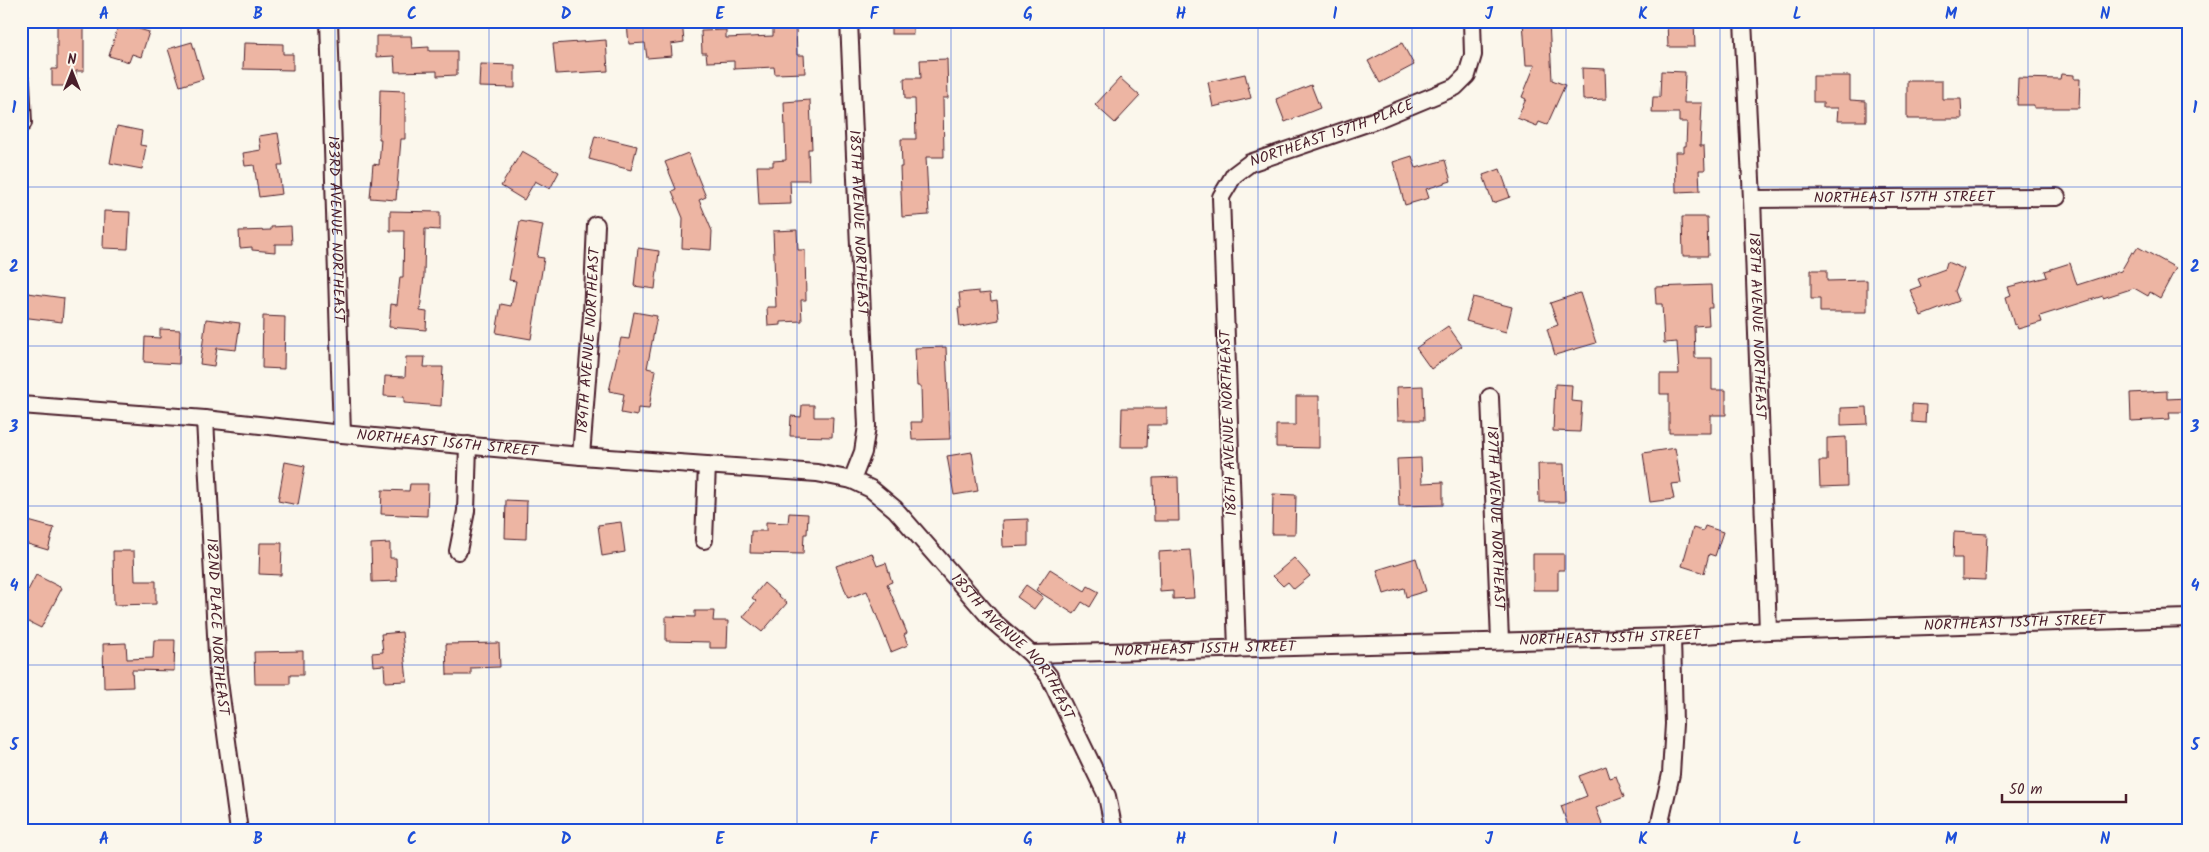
<svg xmlns="http://www.w3.org/2000/svg" width="2209" height="852" viewBox="0 0 2209 852" font-family="Kalam,sans-serif">
<style>
.building{fill:#edb5a3;stroke:#4a1f2b}
.lines{fill:none;stroke-linecap:round;stroke-linejoin:round}
.minor-casing{stroke:#4a1f2b;stroke-width:20}
.minor{stroke:#fbf7ec;stroke-width:16}
.grid{fill:none;stroke:#1d4ed8;stroke-width:1;stroke-opacity:0.55}
.labels{text-anchor:middle;dominant-baseline:central;stroke-width:4;stroke-linejoin:round;paint-order:stroke}
.street-label{font-size:15px;fill:#4a1f2b;stroke:#fbf7ec}
.neatline{fill:none;stroke:#1d4ed8;stroke-width:2}
.grid-label{font-size:16px;text-anchor:middle;font-weight:bold;fill:#1d4ed8}
</style>
<rect width="100%" height="100%" fill="#fbf7ec"/>
<filter id="ink" filterUnits="userSpaceOnUse"><feTurbulence type="fractalNoise" baseFrequency=".02" numOctaves="2"/><feDisplacementMap in="SourceGraphic" scale="10" xChannelSelector="R" yChannelSelector="G"/><feConvolveMatrix kernelMatrix="1 2 1 2 8 2 1 2 1" color-interpolation-filters="sRGB"/></filter>
<g filter="url(#ink)">
<!-- building -->
<g class="building">
<polygon points="658,21 682,21 684,42 671,44 672,56 647,58 645,43 629,44 627,24"/>
<rect x="891" y="21" width="22" height="13"/>
<polygon points="1523,21 1549,21 1552,80 1565,85 1547,125 1539,122 1537,126 1517,118 1526,99 1522,97 1535,65 1526,65"/>
<polygon points="1667,21 1694,21 1695,47 1668,47"/>
<polygon points="119,23 149,32 141,57 132,54 129,62 109,56"/>
<polygon points="57,24 84,24 84,71 76,71 76,86 52,86 52,69 57,69"/>
<polygon points="796,27 797,55 804,55 805,73 775,74 774,67 734,69 734,61 707,62 706,53 702,53 701,31 726,30 726,38 773,36 773,28"/>
<polygon points="376,36 411,36 412,48 429,47 429,51 457,51 457,75 437,76 437,71 395,72 394,56 376,57"/>
<polygon points="606,40 608,71 556,74 553,44"/>
<polygon points="192,42 203,79 180,86 168,49"/>
<polygon points="244,43 283,44 283,54 293,54 293,70 243,69"/>
<polygon points="1402,43 1414,65 1380,83 1368,61"/>
<polygon points="947,59 948,98 943,98 944,157 926,157 929,215 902,217 900,167 902,167 901,139 916,139 915,99 905,99 904,78 921,78 920,60"/>
<polygon points="480,64 515,65 515,88 479,87"/>
<polygon points="1582,68 1605,69 1606,99 1583,100"/>
<polygon points="1661,71 1685,72 1684,103 1702,103 1700,146 1704,146 1705,170 1699,170 1700,191 1676,192 1675,152 1684,152 1684,146 1686,146 1687,122 1679,122 1679,113 1652,113 1653,97 1660,97"/>
<polygon points="1245,74 1251,98 1213,107 1208,82"/>
<polygon points="2061,74 2074,75 2074,79 2080,79 2079,108 2034,108 2034,105 2017,105 2018,78 2060,79"/>
<polygon points="1813,76 1850,76 1850,100 1866,101 1866,121 1837,121 1838,108 1823,108 1823,102 1813,102"/>
<polygon points="1120,78 1140,96 1115,123 1095,105"/>
<polygon points="1907,81 1942,81 1942,99 1961,99 1962,119 1907,119"/>
<polygon points="1311,85 1320,108 1285,122 1276,99"/>
<polygon points="380,90 405,91 405,139 401,139 396,200 370,198 373,164 379,165 381,139 379,139"/>
<polygon points="810,100 812,149 808,149 809,180 790,180 791,204 759,205 757,166 773,166 773,161 786,160 784,102"/>
<polygon points="117,126 142,131 140,145 146,146 142,169 110,163"/>
<polygon points="278,133 283,165 278,165 282,194 259,197 254,165 245,166 243,153 261,150 259,136"/>
<polygon points="595,136 637,146 631,170 589,159"/>
<polygon points="522,151 559,172 550,189 535,181 524,200 501,186"/>
<polygon points="688,153 706,197 699,200 712,231 711,250 682,248 683,218 672,191 676,189 665,162"/>
<polygon points="1412,156 1416,168 1445,160 1451,181 1426,189 1429,198 1405,205 1393,162"/>
<polygon points="1500,169 1510,197 1493,203 1483,175"/>
<polygon points="104,211 130,212 128,249 103,248"/>
<polygon points="390,211 440,212 440,230 425,229 424,276 420,311 427,312 426,330 389,327 391,304 397,305 400,277 403,277 404,231 390,231"/>
<polygon points="1682,217 1707,217 1708,256 1683,256"/>
<polygon points="520,221 543,225 537,257 544,258 531,339 496,333 501,304 511,306 516,281 509,280"/>
<polygon points="291,226 292,244 275,244 275,252 252,250 252,247 240,248 239,231 271,230 271,227"/>
<polygon points="797,230 798,250 805,250 806,300 801,300 802,321 781,322 781,325 768,326 767,307 776,307 773,231"/>
<polygon points="2138,247 2176,268 2160,298 2150,292 2148,296 2134,288 2103,298 2103,296 2040,316 2042,322 2018,329 2016,324 2014,325 2006,297 2011,295 2008,287 2047,277 2045,271 2070,263 2077,285 2121,271 2132,252 2134,253"/>
<polygon points="638,248 659,251 655,289 634,286"/>
<polygon points="1947,262 1964,269 1955,291 1959,301 1921,316 1910,290 1921,286 1918,279 1945,269"/>
<polygon points="1811,270 1827,270 1827,281 1867,280 1867,312 1820,312 1820,299 1811,299"/>
<polygon points="1711,285 1712,308 1708,308 1709,325 1694,326 1695,358 1712,358 1712,390 1726,390 1726,415 1711,415 1711,433 1669,433 1669,394 1660,394 1660,374 1679,374 1677,342 1664,343 1662,304 1656,304 1655,287"/>
<polygon points="979,291 979,294 990,293 991,301 997,300 999,320 960,327 958,308 961,308 959,293"/>
<polygon points="21,292 64,298 62,322 21,317"/>
<polygon points="1580,293 1596,343 1555,355 1547,329 1558,325 1550,303"/>
<polygon points="1473,297 1512,307 1506,332 1466,321"/>
<polygon points="634,312 657,316 647,368 655,370 649,409 638,408 637,416 621,413 624,394 609,391 621,338 629,339"/>
<polygon points="263,316 285,317 284,369 262,368"/>
<polygon points="206,319 240,323 236,350 217,348 214,366 200,364"/>
<polygon points="1448,326 1462,346 1431,369 1416,348"/>
<polygon points="160,329 180,330 179,364 144,362 145,337 160,338"/>
<polygon points="946,347 950,439 912,440 911,422 922,422 921,386 917,386 915,348"/>
<polygon points="406,357 425,357 424,367 443,367 441,406 404,403 404,397 384,396 385,376 405,377"/>
<polygon points="1555,384 1572,385 1571,401 1582,402 1580,432 1553,431"/>
<polygon points="1423,386 1424,420 1398,420 1397,387"/>
<polygon points="2167,391 2167,399 2188,398 2188,412 2169,412 2170,419 2131,421 2130,393"/>
<polygon points="1296,396 1319,396 1319,448 1276,447 1276,425 1296,425"/>
<polygon points="1912,404 1926,405 1925,423 1912,422"/>
<polygon points="802,405 814,405 814,417 833,417 832,437 790,436 791,416 801,417"/>
<polygon points="1867,407 1868,424 1841,425 1841,408"/>
<polygon points="1122,408 1167,408 1167,425 1148,425 1147,447 1121,447"/>
<polygon points="1846,437 1847,486 1820,487 1819,461 1827,461 1827,438"/>
<polygon points="1675,448 1681,483 1671,484 1674,499 1650,502 1643,453"/>
<polygon points="972,452 978,491 954,495 947,456"/>
<polygon points="1421,458 1422,483 1443,482 1443,505 1399,506 1397,459"/>
<polygon points="285,462 305,466 298,505 278,501"/>
<polygon points="1538,464 1564,464 1565,502 1539,502"/>
<polygon points="1178,477 1179,521 1154,521 1153,478"/>
<polygon points="410,484 428,484 427,516 381,514 382,490 409,491"/>
<polygon points="1273,494 1296,495 1295,534 1272,534"/>
<polygon points="506,500 527,501 526,539 505,538"/>
<polygon points="789,513 808,514 807,534 804,534 803,554 750,553 751,531 766,531 766,522 788,523"/>
<polygon points="21,519 54,528 48,550 21,542"/>
<polygon points="1028,519 1028,546 1003,547 1002,520"/>
<polygon points="621,522 625,552 602,556 598,525"/>
<polygon points="1705,526 1723,532 1715,556 1709,554 1704,573 1682,566 1693,528 1703,531"/>
<polygon points="1954,532 1987,534 1985,580 1962,579 1962,558 1953,558"/>
<polygon points="260,543 282,543 281,575 259,574"/>
<polygon points="390,543 390,558 396,558 397,581 372,582 371,544"/>
<polygon points="1190,550 1194,598 1173,599 1173,591 1160,592 1159,552"/>
<polygon points="113,551 134,551 135,581 156,581 156,604 114,605"/>
<polygon points="872,553 877,566 886,563 892,582 887,584 907,633 904,635 908,645 891,652 867,591 848,598 836,566"/>
<polygon points="1533,554 1564,554 1564,570 1558,570 1558,590 1533,590"/>
<polygon points="1294,558 1310,576 1294,589 1288,582 1283,586 1273,576"/>
<polygon points="1416,558 1426,591 1406,597 1404,588 1384,594 1377,570"/>
<polygon points="1050,569 1085,591 1088,586 1099,592 1090,607 1082,602 1074,614 1036,590"/>
<polygon points="36,575 62,588 41,628 21,618 21,604"/>
<polygon points="764,583 787,603 762,632 743,617 756,601 752,598"/>
<polygon points="1026,585 1043,597 1034,609 1017,597"/>
<polygon points="695,611 714,611 713,621 728,621 727,648 710,648 710,642 666,641 666,616 695,617"/>
<polygon points="402,632 407,681 385,682 384,665 373,666 372,653 383,652 381,634"/>
<polygon points="154,640 175,640 174,671 132,670 133,687 104,688 103,644 126,643 127,659 153,658"/>
<polygon points="499,643 500,667 471,668 471,675 447,675 446,644"/>
<polygon points="303,651 303,675 290,675 290,684 255,684 254,652"/>
<polygon points="1606,766 1610,778 1616,776 1624,797 1596,808 1605,831 1570,831 1561,806 1587,796 1579,776"/>
</g>
<g class="lines">
<defs>
<g id="minor">
<path id="s1" d="M329 21 342 434"/>
<path id="s2" d="M849 21 867 426 863 452 852 480"/>
<path id="s3" d="M1743 21 1752 199 1768 631"/>
<polyline points="21,82 23,123"/>
<path id="s4" d="M1752 199 2057 197"/>
<path id="s5" d="M1490 397 1500 640"/>
<path id="s6" d="M21 405 205 419 342 434 581 456 817 473 852 480 871 489 895 509 993 621 1031 654 1049 676 1107 796 1114 831"/>
<path id="s7" d="M205 419 218 674 239 831"/>
<path id="s8" d="M581 456 592 315 596 225"/>
<polyline points="704,540 707,465"/>
<polyline points="458,551 466,511 468,445"/>
<path id="s9" d="M1237 649 1221 197 1234 175 1250 163 1373 121 1455 87 1467 75 1473 55 1472 21"/>
<path id="s10" d="M1031 654 1672 637 1768 631 2188 618"/>
<polyline points="1658,831 1671,774 1674,724 1672,637"/>
</g>
</defs>
<!-- minor casing -->
<use href="#minor" class="minor-casing"/>
<!-- minor -->
<use href="#minor" class="minor"/>
</g>
</g>
<!-- grid -->
<path class="grid" d="M181 21V831M335 21V831M489 21V831M643 21V831M797 21V831M951 21V831M1104 21V831M1258 21V831M1412 21V831M1566 21V831M1720 21V831M1874 21V831M2028 21V831M21 187H2188M21 346H2188M21 506H2188M21 665H2188"/>
<g class="labels">
<!-- street labels -->
<g class="street-label">
<text stroke="none"><textPath href="#s9" startOffset="585">NORTHEAST 157TH PLACE</textPath></text>
<text stroke="none"><textPath href="#s4" startOffset="152">NORTHEAST 157TH STREET</textPath></text>
<text stroke="none"><textPath href="#s2" startOffset="202">185TH AVENUE NORTHEAST</textPath></text>
<text stroke="none"><textPath href="#s1" startOffset="208">183RD AVENUE NORTHEAST</textPath></text>
<text stroke="none"><textPath href="#s3" startOffset="305">188TH AVENUE NORTHEAST</textPath></text>
<text stroke="none"><textPath href="#s8" startOffset="116">184TH AVENUE NORTHEAST</textPath></text>
<text transform="translate(1229 423) rotate(-92)">186TH AVENUE NORTHEAST</text>
<text stroke="none"><textPath href="#s6" startOffset="428">NORTHEAST 156TH STREET</textPath></text>
<text stroke="none"><textPath href="#s5" startOffset="121">187TH AVENUE NORTHEAST</textPath></text>
<text stroke="none"><textPath href="#s10" startOffset="984">NORTHEAST 155TH STREET</textPath></text>
<text stroke="none"><textPath href="#s7" startOffset="208">182ND PLACE NORTHEAST</textPath></text>
<text stroke="none"><textPath href="#s10" startOffset="579">NORTHEAST 155TH STREET</textPath></text>
<text stroke="none"><textPath href="#s6" startOffset="1069">185TH AVENUE NORTHEAST</textPath></text>
<text stroke="none"><textPath href="#s10" startOffset="174">NORTHEAST 155TH STREET</textPath></text>
</g>
</g>
<!-- margin -->
<rect width="2209" height="852" fill="none" stroke="#fbf7ec" stroke-width="55"/>
<!-- north arrow -->
<g transform="translate(72 72)" stroke="#fbf7ec" stroke-width="4" paint-order="stroke">
<path d="M0-4L9 19L0 12L-9 19Z" fill="#4a1f2b"/>
<text y="-8" font-size="14" font-weight="bold" text-anchor="middle" fill="#4a1f2b">N</text>
</g>
<!-- scale -->
<path d="M2002 794v8h124v-8" fill="none" stroke="#4a1f2b" stroke-width="2.5"/>
<text x="2009" y="794" font-size="15" fill="#4a1f2b" stroke="#fbf7ec" stroke-width="4" paint-order="stroke">50 m</text>
<rect x="28" y="28" width="2154" height="796" class="neatline"/>
<g class="grid-label">
<text x="104" y="19">A</text>
<text x="258" y="19">B</text>
<text x="412" y="19">C</text>
<text x="566" y="19">D</text>
<text x="720" y="19">E</text>
<text x="874" y="19">F</text>
<text x="1028" y="19">G</text>
<text x="1181" y="19">H</text>
<text x="1335" y="19">I</text>
<text x="1489" y="19">J</text>
<text x="1643" y="19">K</text>
<text x="1797" y="19">L</text>
<text x="1951" y="19">M</text>
<text x="2105" y="19">N</text>
<text x="14" y="113">1</text>
<text x="2195" y="113">1</text>
<text x="14" y="272">2</text>
<text x="2195" y="272">2</text>
<text x="14" y="432">3</text>
<text x="2195" y="432">3</text>
<text x="14" y="591">4</text>
<text x="2195" y="591">4</text>
<text x="14" y="750">5</text>
<text x="2195" y="750">5</text>
<text x="104" y="844">A</text>
<text x="258" y="844">B</text>
<text x="412" y="844">C</text>
<text x="566" y="844">D</text>
<text x="720" y="844">E</text>
<text x="874" y="844">F</text>
<text x="1028" y="844">G</text>
<text x="1181" y="844">H</text>
<text x="1335" y="844">I</text>
<text x="1489" y="844">J</text>
<text x="1643" y="844">K</text>
<text x="1797" y="844">L</text>
<text x="1951" y="844">M</text>
<text x="2105" y="844">N</text>
</g>
</svg>
